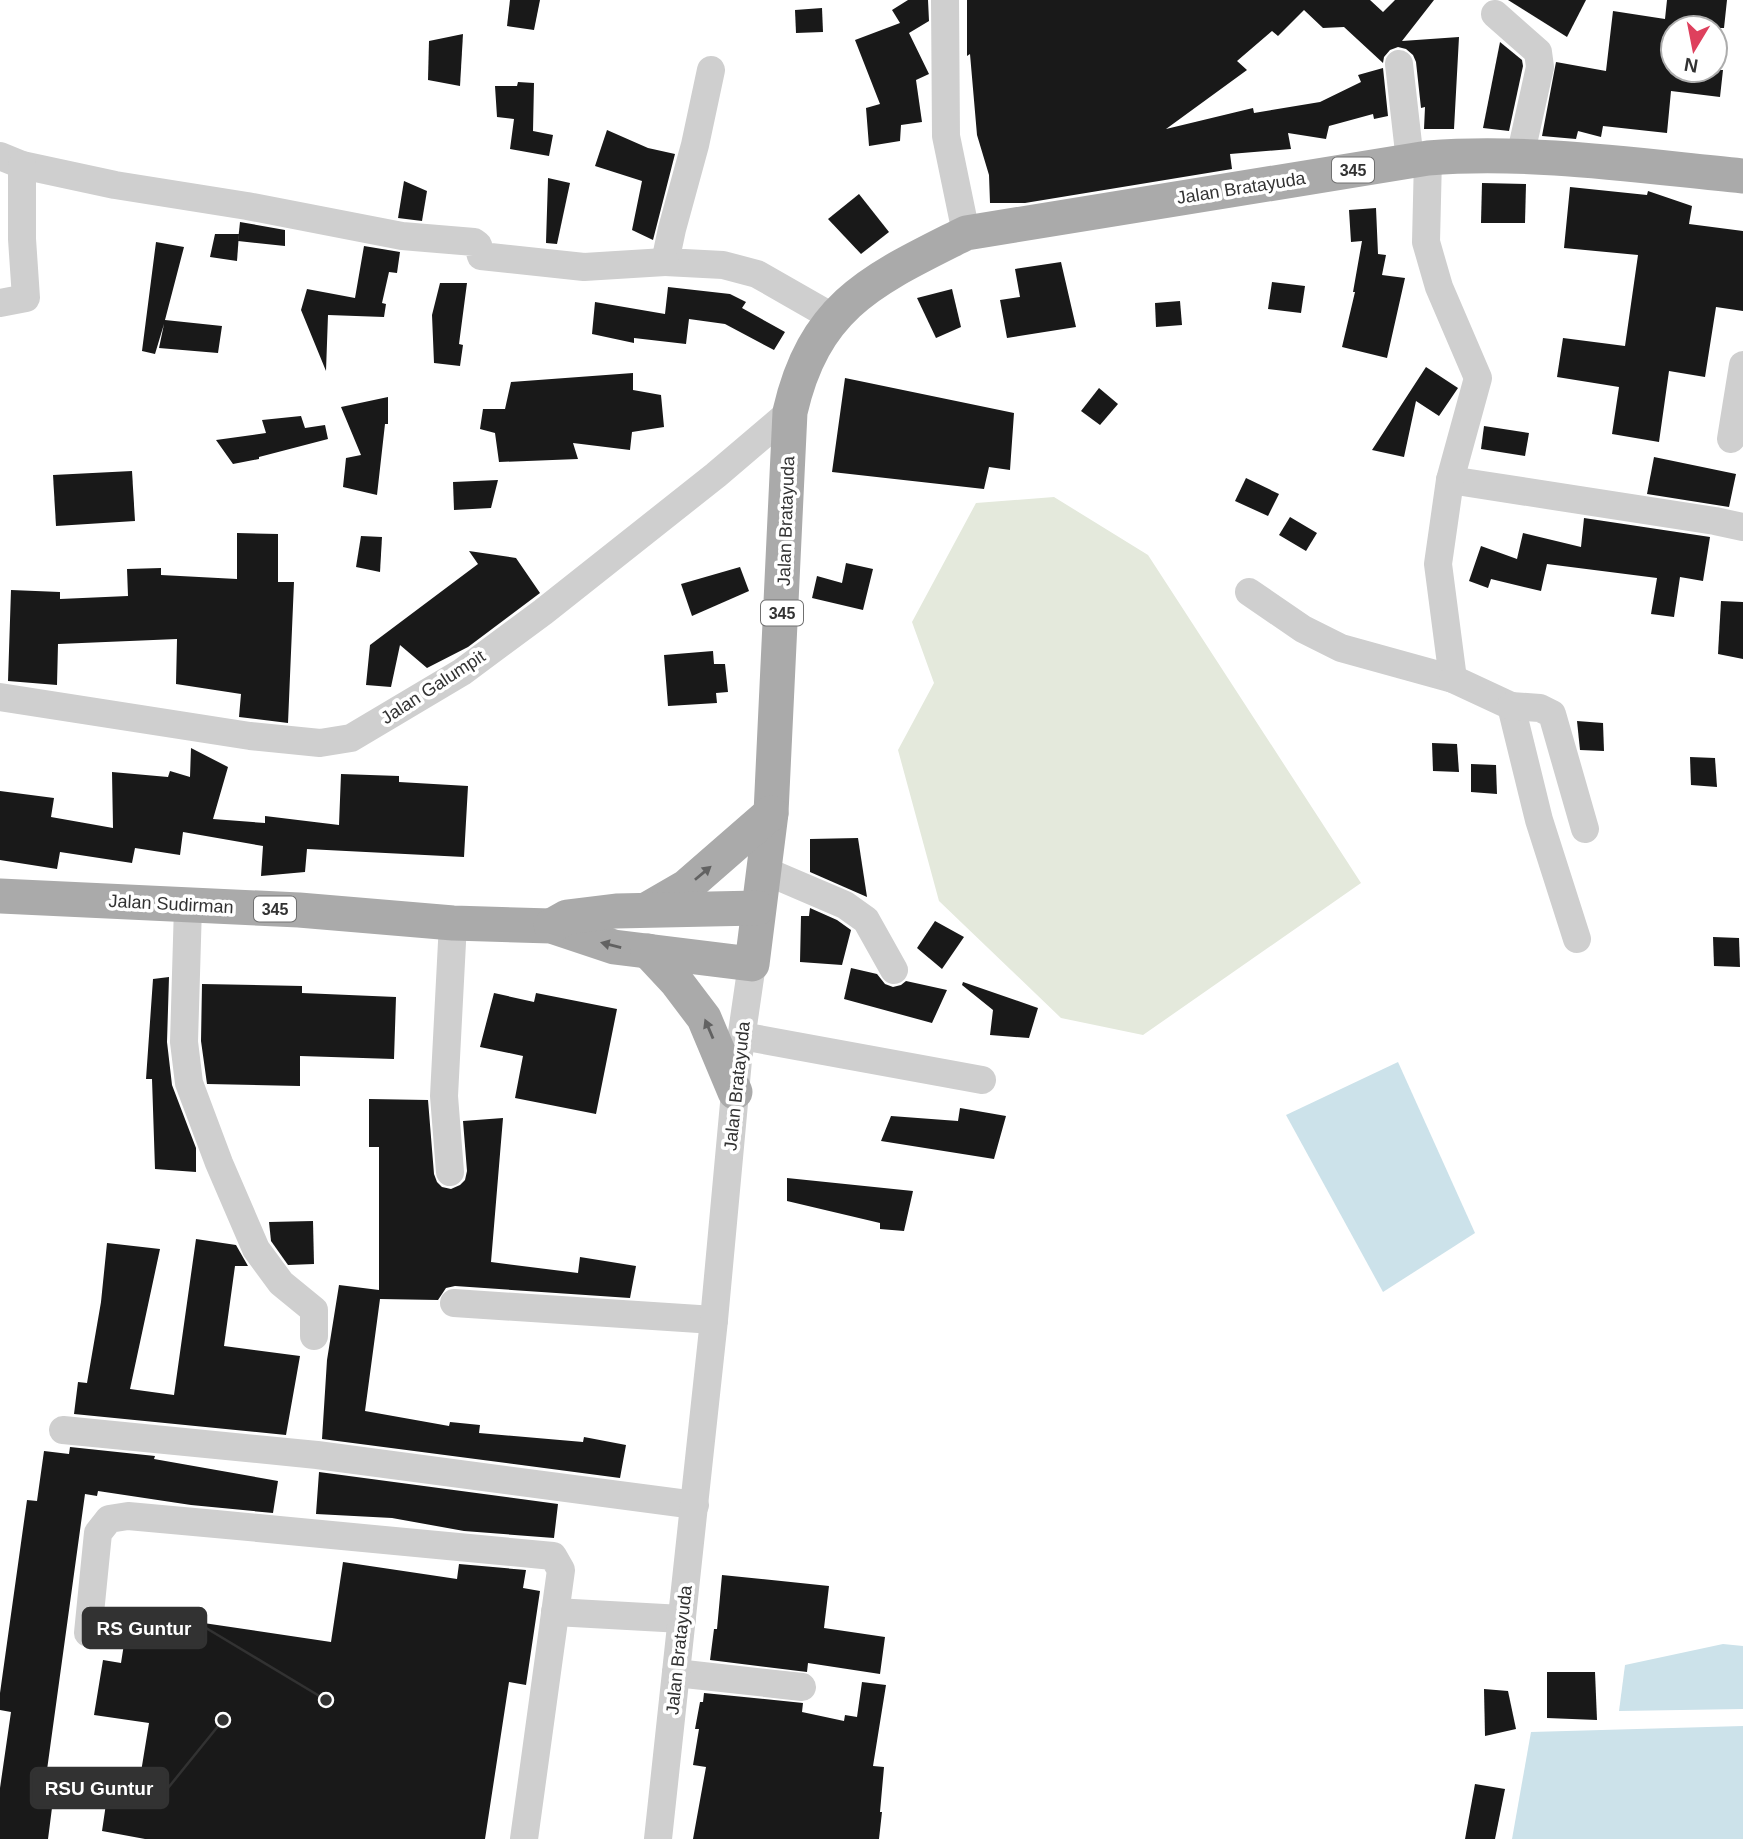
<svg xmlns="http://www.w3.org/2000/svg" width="1743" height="1839" viewBox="0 0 1743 1839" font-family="Helvetica,sans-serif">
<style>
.green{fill:#e4e9dc}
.water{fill:#cce2ea}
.building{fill:#191919}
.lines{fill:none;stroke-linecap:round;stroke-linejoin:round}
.minor{stroke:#cfcfcf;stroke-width:28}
.major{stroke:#aaa;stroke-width:35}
.oneway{fill:#626262}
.labels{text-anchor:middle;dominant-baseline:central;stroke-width:7;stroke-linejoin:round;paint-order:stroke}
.shield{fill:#fff;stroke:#707070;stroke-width:2}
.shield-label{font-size:16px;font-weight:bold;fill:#323232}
.street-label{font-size:18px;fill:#323232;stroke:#fff}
.leader{fill:none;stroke:#323232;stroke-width:2.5}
.callout-dot{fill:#323232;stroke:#fff;stroke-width:2.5}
.callout{fill:#323232;stroke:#323232;stroke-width:2.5}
.callout-label{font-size:19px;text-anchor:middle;font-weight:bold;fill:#fff}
</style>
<rect width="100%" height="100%" fill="#fff"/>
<!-- green -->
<polygon class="green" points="1054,497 1148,555 1361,883 1143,1035 1061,1018 939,901 898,750 934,683 912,622 976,503"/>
<!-- water -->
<g class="water">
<polygon points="1398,1062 1475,1233 1383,1292 1286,1115"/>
<polygon points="1723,1644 1743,1646 1743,1709 1619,1711 1625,1665"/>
<polygon points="1743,1726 1743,1839 1512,1839 1531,1732"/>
</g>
<!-- building -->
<g class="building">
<polygon points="510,0 540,0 534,30 507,26"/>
<polygon points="908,0 928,0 929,21 909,33 929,74 916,80 922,122 901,125 900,141 869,146 866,108 880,104 855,40 900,23 892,10"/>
<polygon points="967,0 1370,0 1383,12 1395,0 1434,0 1402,41 1459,37 1454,129 1424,129 1425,107 1421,108 1416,62 1413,55 1406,49 1398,47 1390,50 1384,57 1383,63 1344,27 1323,28 1304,10 1278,36 1272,31 1237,61 1247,70 1166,129 1253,108 1254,113 1320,102 1361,82 1358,75 1383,68 1388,116 1374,119 1373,114 1329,126 1326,139 1288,133 1291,149 1230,154 1232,169 1025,203 990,203 989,175 977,135 970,54 967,56"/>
<polygon points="1508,0 1586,0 1567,37"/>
<polygon points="1667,0 1727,0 1724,28 1673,28 1673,70 1723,70 1720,97 1671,91 1667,133 1603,126 1601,137 1578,131 1576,139 1542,136 1556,62 1606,71 1613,11 1665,19"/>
<polygon points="822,8 823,32 796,33 795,10"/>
<polygon points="463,34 460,86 428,80 429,41"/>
<polygon points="1500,42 1522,60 1523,66 1509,131 1483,128"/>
<polygon points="518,82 534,83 533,131 553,135 549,156 510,149 514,119 497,117 495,86 517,86"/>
<polygon points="607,130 648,148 675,154 653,240 632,230 642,181 595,166"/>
<polygon points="548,178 570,183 557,244 546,243"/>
<polygon points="404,181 427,191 422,221 398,218"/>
<polygon points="1482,183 1526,184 1525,223 1481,223"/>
<polygon points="1570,187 1647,195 1648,191 1692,206 1689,224 1743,231 1743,311 1716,307 1705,377 1669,371 1659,442 1612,434 1619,387 1557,377 1563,338 1625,346 1638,255 1564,248"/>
<polygon points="859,194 889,232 861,254 828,219"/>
<polygon points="1376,208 1378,254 1386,255 1382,275 1405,278 1387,358 1342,347 1355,292 1353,292 1362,241 1351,242 1349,210"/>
<polygon points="240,222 285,230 285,246 238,241"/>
<polygon points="215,234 239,234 237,261 210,257"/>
<polygon points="156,242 184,247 165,320 222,326 218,353 159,348 164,324 155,354 142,351"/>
<polygon points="364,246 400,252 397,273 389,272 382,303 386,304 384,317 328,315 326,371 301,310 307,289 355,298"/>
<polygon points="1061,262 1076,327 1007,338 1000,300 1020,297 1015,269"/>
<polygon points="1272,282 1305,286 1301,313 1268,309"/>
<polygon points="440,283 467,283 459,344 463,345 460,366 434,363 432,315"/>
<polygon points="668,287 730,294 746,302 742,308 785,332 774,350 725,324 689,319 686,344 634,338 634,343 592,334 595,302 665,314"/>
<polygon points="952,289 961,327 936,338 917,298"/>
<polygon points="1180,301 1182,325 1156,327 1155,303"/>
<polygon points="1426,367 1458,388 1439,416 1416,401 1404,457 1372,450"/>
<polygon points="633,373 633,390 661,395 664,427 632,432 630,450 573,443 578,459 499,462 495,433 480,429 483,409 505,409 511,382"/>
<polygon points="845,378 1014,413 1010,470 989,467 984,489 832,472"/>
<polygon points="1099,388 1118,404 1100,425 1081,411"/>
<polygon points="388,397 388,424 385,424 377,495 343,487 346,458 361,455 341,407"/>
<polygon points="301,416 305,428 325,425 328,439 259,457 259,459 233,464 216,440 266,433 262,420"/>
<polygon points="1484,426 1529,433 1525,456 1481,449"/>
<polygon points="1654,457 1736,474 1729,507 1647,494"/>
<polygon points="132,471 135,521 56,526 53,475"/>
<polygon points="1246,478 1279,494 1268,516 1235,501"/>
<polygon points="498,480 491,508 454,510 453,482"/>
<polygon points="1290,517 1317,533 1306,551 1279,535"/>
<polygon points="1584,518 1710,537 1703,581 1680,577 1674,617 1651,614 1657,578 1547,564 1541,591 1491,579 1488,588 1469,581 1481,546 1517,559 1523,533 1581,547"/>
<polygon points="237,533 278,534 278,582 294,582 288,723 239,717 241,694 176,684 177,639 58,644 57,685 8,681 11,590 60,592 60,599 128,596 127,569 161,568 161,575 237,579"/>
<polygon points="361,536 382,537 380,572 356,567"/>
<polygon points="469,551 516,558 540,593 468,647 427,668 400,645 391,687 366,685 370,645 478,564"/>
<polygon points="846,563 873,569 863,610 812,598 817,576 842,583"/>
<polygon points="740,567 749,591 692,616 681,584"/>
<polygon points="1721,601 1743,602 1743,659 1718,654"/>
<polygon points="713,651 714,664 725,664 728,692 716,693 717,703 668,706 664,655"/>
<polygon points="1577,721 1603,723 1604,751 1580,750"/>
<polygon points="1432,743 1457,744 1459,772 1433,771"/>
<polygon points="191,748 228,767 213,819 265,823 265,816 339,825 341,774 399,776 399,782 468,786 464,857 307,849 305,872 261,876 263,846 183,832 180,855 135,848 132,863 60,852 57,869 0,860 0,791 54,798 51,817 113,828 112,772 168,777 170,771 190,777"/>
<polygon points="1690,757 1715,758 1717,787 1691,785"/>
<polygon points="1471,764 1496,765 1497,794 1471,792"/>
<polygon points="858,838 867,897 810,872 810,839"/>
<polygon points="810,908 837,920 851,930 842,965 800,962 801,916 809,916"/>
<polygon points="935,921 964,937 942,969 917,948"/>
<polygon points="1713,937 1739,938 1740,967 1714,966"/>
<polygon points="851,968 877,974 885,984 893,987 901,985 906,981 947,990 932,1023 844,999"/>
<polygon points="169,977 167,1042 172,1085 196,1148 196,1172 155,1169 152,1079 146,1079 153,979"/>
<polygon points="963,982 1038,1008 1029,1038 990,1035 993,1010 962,985"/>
<polygon points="202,984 302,986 302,993 396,997 394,1059 300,1056 300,1086 207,1084 201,1041"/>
<polygon points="494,993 534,1002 536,993 617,1009 596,1114 515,1098 523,1056 480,1047"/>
<polygon points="369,1099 428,1100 434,1174 437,1182 442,1187 451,1189 460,1185 465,1180 467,1171 463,1121 503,1118 491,1262 578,1273 580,1257 636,1266 630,1298 455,1286 446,1288 438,1300 380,1299 365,1411 449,1426 450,1422 480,1425 479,1433 583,1442 584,1437 626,1445 620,1478 322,1439 327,1360 339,1285 379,1290 379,1147 369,1147"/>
<polygon points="960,1108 1006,1116 994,1159 881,1141 891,1116 958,1121"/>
<polygon points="787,1178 913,1191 904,1231 880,1229 880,1223 787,1201"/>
<polygon points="313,1221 314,1264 288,1265 271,1241 269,1222"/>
<polygon points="196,1239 236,1245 248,1266 235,1266 224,1346 300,1356 286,1435 74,1414 78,1382 87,1383 101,1302 107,1243 160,1249 130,1389 174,1395"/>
<polygon points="70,1447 155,1456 154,1459 278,1481 273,1513 191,1505 98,1491 97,1496 85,1494 43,1799 53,1800 48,1839 0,1839 0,1788 11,1712 0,1710 0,1693 27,1500 37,1501 44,1451 69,1454"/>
<polygon points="319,1472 558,1504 554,1538 464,1531 392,1518 316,1514"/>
<polygon points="343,1562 457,1579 459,1564 526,1570 523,1588 540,1591 526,1685 509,1682 485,1839 145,1839 102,1831 107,1797 80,1792 84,1769 110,1773 111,1768 141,1772 149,1723 94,1715 103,1660 121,1663 129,1612 331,1642"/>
<polygon points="722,1575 829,1586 824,1628 885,1637 880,1674 808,1663 807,1672 710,1660 714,1629 717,1629"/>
<polygon points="1547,1672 1595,1672 1597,1720 1547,1718"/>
<polygon points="862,1682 886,1685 873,1766 884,1767 880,1812 882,1812 879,1839 693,1839 706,1767 693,1765 699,1729 695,1729 700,1702 703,1702 704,1693 803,1703 802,1712 844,1721 845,1715 857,1717"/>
<polygon points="1484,1689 1508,1691 1516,1729 1485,1736"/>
<polygon points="1475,1784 1505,1789 1495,1839 1465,1839"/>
</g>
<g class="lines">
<!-- minor -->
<g class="minor">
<polyline points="945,0 946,136 966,233"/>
<polyline points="1495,14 1538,52 1540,67 1520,157"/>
<polyline points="1399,64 1410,161"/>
<polyline points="711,70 695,145 672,229 665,262 723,265 757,274 834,318"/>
<polyline points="0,156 22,165 115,185 247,206 402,236 474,242 478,245 481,256 584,267 665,262"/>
<polyline points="0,303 26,298 22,239 22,165"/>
<polyline points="1731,439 1743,365"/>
<polyline points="1450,480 1715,521 1743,527"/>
<polyline points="1249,592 1303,629 1341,648 1453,679 1438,564 1450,480 1478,378 1439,287 1426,242 1428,158"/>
<polyline points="1453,679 1511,706 1539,820 1577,939"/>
<polyline points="0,697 250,736 320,743 351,738 462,672 543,612 716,475 790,412"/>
<polyline points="1511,706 1540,708 1552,714 1585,829"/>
<polyline points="763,870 845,905 866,920 894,970"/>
<polyline points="188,906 184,1042 189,1083 219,1163 256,1249 281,1283 314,1310 314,1336"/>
<polyline points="742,1036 982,1080"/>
<polyline points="450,1172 444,1096 453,923"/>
<polyline points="454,1303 714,1320"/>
<polyline points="63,1430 317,1455 695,1505"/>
<polyline points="555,1612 682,1619"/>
<polyline points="88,1633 98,1533 109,1519 128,1516 216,1524 553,1556 561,1570 524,1839"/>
<polyline points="676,1673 802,1687"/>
<polyline points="658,1839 714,1320 738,1060 752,964"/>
</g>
<!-- major -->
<g class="major">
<path d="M0 896 299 910 453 923 551 926 614 947 752 964 771 813 790 412C815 303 875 279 966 233L1428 158C1533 150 1639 166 1743 176"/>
<polyline points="648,909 686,887 771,813"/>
<polyline points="551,926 567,917 616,911 758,908"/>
<polyline points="648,951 676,981 704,1018 735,1092"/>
</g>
</g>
<!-- one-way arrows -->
<defs><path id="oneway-solid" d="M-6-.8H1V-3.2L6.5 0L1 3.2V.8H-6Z" transform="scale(1.75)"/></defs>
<g class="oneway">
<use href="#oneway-solid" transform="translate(703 873) rotate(-40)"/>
<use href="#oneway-solid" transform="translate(611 945) rotate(-166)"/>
<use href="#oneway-solid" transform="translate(709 1029) rotate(-113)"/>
</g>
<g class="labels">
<!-- shield labels -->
<g class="shield">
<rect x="1332" y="157.5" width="42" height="25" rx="5"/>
<rect x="761" y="600.5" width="42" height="25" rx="5"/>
<rect x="254" y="896.5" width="42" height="25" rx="5"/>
</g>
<g class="shield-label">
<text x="1353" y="170">345</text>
<text x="782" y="613">345</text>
<text x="275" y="909">345</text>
</g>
<!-- street labels -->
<g class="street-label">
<text transform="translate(1241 188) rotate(-9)">Jalan Bratayuda</text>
<text transform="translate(786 521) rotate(-88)">Jalan Bratayuda</text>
<text transform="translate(433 687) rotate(-33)">Jalan Galumpit</text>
<text transform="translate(171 904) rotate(3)">Jalan Sudirman</text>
<text transform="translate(737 1086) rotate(-84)">Jalan Bratayuda</text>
<text transform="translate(679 1650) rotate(-84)">Jalan Bratayuda</text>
</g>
</g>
<!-- callouts -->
<path class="leader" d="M326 1700L206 1628M223 1720L168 1788"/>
<g class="callout-dot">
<circle cx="326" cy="1700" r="7"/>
<circle cx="223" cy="1720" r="7"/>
</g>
<g class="callout">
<rect x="83" y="1608" width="123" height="40" rx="7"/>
<rect x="31" y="1768" width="137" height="40" rx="7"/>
</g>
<g class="callout-label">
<text x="144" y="1635">RS Guntur</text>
<text x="99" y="1795">RSU Guntur</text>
</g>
<!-- north arrow -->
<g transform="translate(1694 49) rotate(190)"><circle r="33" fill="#ffffff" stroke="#adadad" stroke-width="2"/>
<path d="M0-5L12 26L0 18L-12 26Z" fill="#de405d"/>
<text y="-10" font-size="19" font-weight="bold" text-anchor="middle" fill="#323232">N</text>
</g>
</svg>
